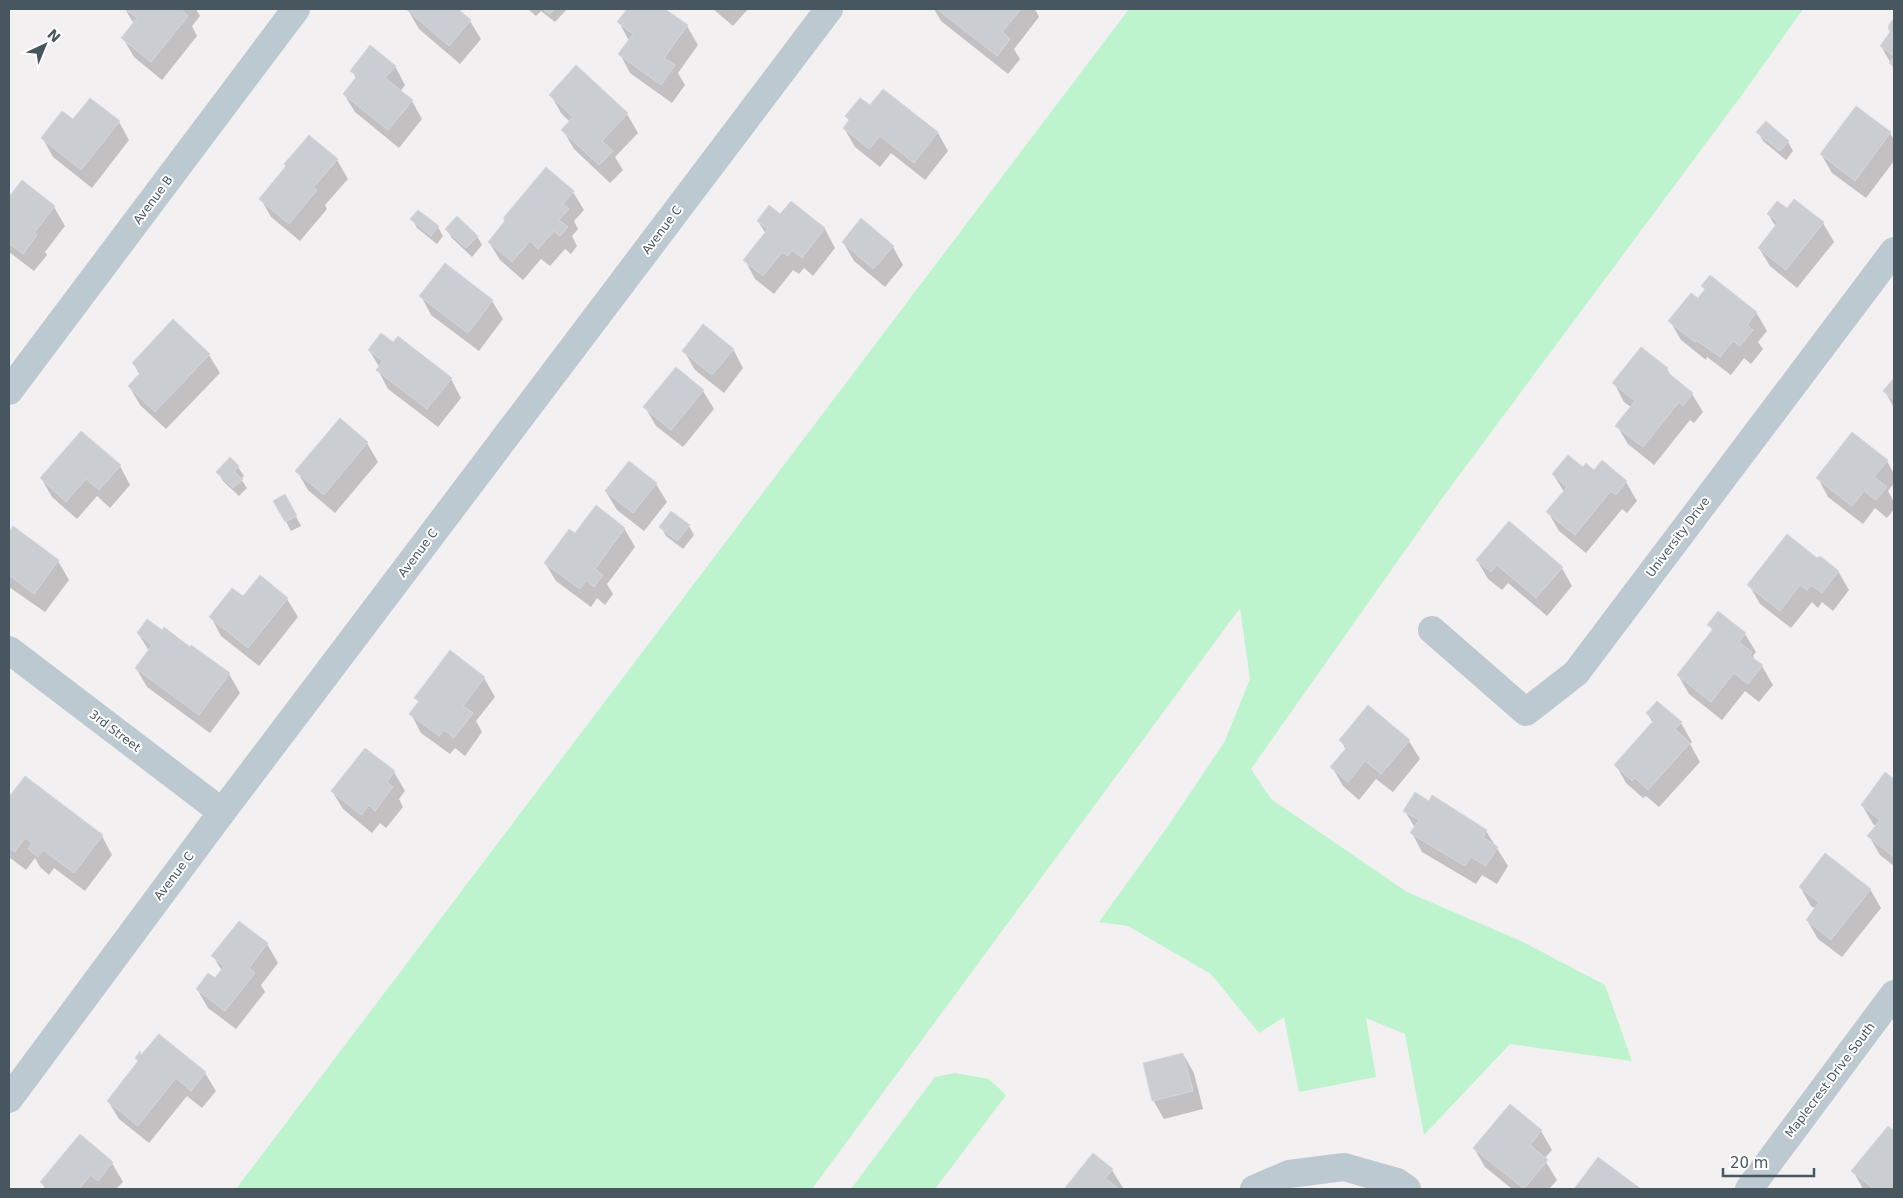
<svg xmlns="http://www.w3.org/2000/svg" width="1903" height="1198" viewBox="0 0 1903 1198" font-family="'DejaVu Sans',sans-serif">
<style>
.green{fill:#bdf3cd}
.shadow{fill:#0003}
.building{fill:#caced3;stroke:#d4d7dc}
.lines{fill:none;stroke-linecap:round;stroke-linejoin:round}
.street{stroke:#bdc9d0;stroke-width:28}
.labels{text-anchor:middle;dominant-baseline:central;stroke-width:4;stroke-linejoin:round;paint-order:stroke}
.street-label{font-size:12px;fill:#47565f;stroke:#fff}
</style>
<rect width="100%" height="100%" fill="#f3f0f1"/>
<!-- green -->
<g class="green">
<polygon points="1129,9 1803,9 1747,88 1440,501 1251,769 1271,799 1407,892 1521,941 1605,985 1632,1061 1510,1044 1424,1135 1405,1034 1366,1018 1376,1077 1299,1092 1284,1017 1259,1033 1211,974 1128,926 1099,922 1168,826 1225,741 1250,679 1240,608 812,1189 236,1189"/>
<polygon points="955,1073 989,1079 1006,1095 935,1189 851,1189 935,1077"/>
</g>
<!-- shadow -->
<g class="shadow">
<polygon points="125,9 196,9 200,16 192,26 197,36 162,80 134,57 123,38 134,24"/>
<polygon points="409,9 462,9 459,12 470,21 481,39 460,64 419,29 408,10"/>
<polygon points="528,9 567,9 555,22 541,11 536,16"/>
<polygon points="629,9 663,9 687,26 698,45 678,73 685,85 672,103 630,73 620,54 629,41 619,22"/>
<polygon points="713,9 748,9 733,26"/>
<polygon points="934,9 1035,9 1039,17 1014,49 1020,59 1008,74 941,21"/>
<polygon points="1893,21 1894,23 1894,69 1881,46 1892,32"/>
<polygon points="395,66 405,85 400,92 412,101 422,119 399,148 355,112 344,94 356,78 352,71"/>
<polygon points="884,91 938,133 948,151 925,180 891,153 880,167 855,147 844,128 850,121 847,117 870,107"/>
<polygon points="551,95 627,114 638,133 615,157 623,170 610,183 574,149 563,130 570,122 561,113"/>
<polygon points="1857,108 1890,133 1894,140 1894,161 1866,198 1832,173 1821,154"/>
<polygon points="73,121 119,122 129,140 92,188 53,157 43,139"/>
<polygon points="1758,132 1788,142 1793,151 1786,160 1763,141"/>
<polygon points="337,160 348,179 325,205 327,209 300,241 271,217 261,199 287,167"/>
<polygon points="22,182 54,207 65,226 45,252 47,255 34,271 9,252 9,199"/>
<polygon points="573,192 584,210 574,221 578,229 572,236 577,246 571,254 565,249 550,266 541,259 523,280 500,260 489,242"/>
<polygon points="1795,201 1823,223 1834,242 1797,288 1770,266 1759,248 1776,227 1768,214 1787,210"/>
<polygon points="791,203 825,229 835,248 813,276 804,268 799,274 793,270 774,294 755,279 745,260 766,234 758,221 781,216"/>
<polygon points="412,219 438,227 443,236 437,244 417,228"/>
<polygon points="446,229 477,236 482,245 472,257 452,238"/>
<polygon points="843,242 893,247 903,265 885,287 854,261"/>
<polygon points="1703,286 1756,312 1767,331 1758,342 1763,349 1751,364 1744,358 1731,375 1707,357 1706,360 1681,340 1670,321 1698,300 1705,291"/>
<polygon points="421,296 492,301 503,319 479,351 431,315"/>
<polygon points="393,344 451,379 461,398 438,427 388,389 378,370 380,368 369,350"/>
<polygon points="733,349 743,368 724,393 695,370 684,351"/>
<polygon points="209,355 220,373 166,429 140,405 129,386 140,375 133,363"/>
<polygon points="1667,369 1672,377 1692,394 1703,412 1694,423 1690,420 1654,465 1628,444 1617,426 1631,407 1624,402 1614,383"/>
<polygon points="1894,380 1894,408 1885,391"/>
<polygon points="703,391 714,409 683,447 656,426 645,407"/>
<polygon points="340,420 367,443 378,462 335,513 308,490 297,471"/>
<polygon points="230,459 238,467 244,476 241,479 247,488 239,496 223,481 218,472"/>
<polygon points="1887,461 1894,474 1894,483 1888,491 1894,502 1894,509 1887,518 1875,508 1863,524 1828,497 1818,478"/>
<polygon points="1602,462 1626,482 1637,501 1627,513 1622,509 1586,553 1559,531 1548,512 1564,492 1553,474 1583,469 1594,471"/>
<polygon points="120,466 130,485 110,508 97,496 77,519 52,497 41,478"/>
<polygon points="656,484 667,502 644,531 617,510 606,492"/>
<polygon points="285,496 301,526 291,531 275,501"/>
<polygon points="689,526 694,535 683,549 666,536 661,527"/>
<polygon points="13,528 58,561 69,580 45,612 9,587 9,534"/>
<polygon points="624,528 635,547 607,584 613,594 605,605 597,598 591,607 556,581 545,563 575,535"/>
<polygon points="1817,559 1838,571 1849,590 1833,611 1822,602 1818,608 1812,602 1791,628 1760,604 1749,585"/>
<polygon points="1477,560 1562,568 1572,586 1547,616 1508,583 1502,590 1488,579"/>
<polygon points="260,577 287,599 298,617 259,666 221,636 211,617 243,598"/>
<polygon points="1709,625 1745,634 1756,652 1753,656 1756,662 1762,666 1773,685 1759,702 1745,691 1722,720 1689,694 1678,675 1713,631"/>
<polygon points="162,631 229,674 240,693 210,733 147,687 136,668 149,651 138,633"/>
<polygon points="451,652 484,678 495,697 476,721 482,732 465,756 455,748 450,754 421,733 411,714 419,703 416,698"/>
<polygon points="1657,702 1681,723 1692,742 1690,744 1700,762 1659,807 1646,796 1643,798 1626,783 1616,765 1653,723 1647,713"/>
<polygon points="1341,740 1409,741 1420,759 1393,792 1376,779 1359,800 1343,786 1332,767 1346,750"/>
<polygon points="366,749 394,772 405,791 399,799 403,807 386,828 380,823 372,833 343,809 332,791"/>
<polygon points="1885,774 1894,780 1894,866 1880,855 1869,836 1876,826 1873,824 1862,805"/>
<polygon points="25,777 102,836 112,855 85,891 54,868 49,875 40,867 35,858 26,870 9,857 9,799"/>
<polygon points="1429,802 1486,831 1508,866 1497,884 1482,875 1476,884 1422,852 1412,833 1415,828 1405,811"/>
<polygon points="1800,887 1870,889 1881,908 1842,957 1818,939 1807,920 1816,909 1811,906"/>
<polygon points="267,944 278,963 261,985 265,992 236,1029 208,1008 197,989 215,980 222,971 213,956"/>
<polygon points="140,1053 142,1056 205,1073 216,1091 202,1108 187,1096 149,1143 119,1119 108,1101 139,1062"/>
<polygon points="1183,1054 1194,1073 1203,1109 1164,1119 1153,1100"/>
<polygon points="1888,1128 1894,1133 1894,1189 1863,1189 1853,1171"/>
<polygon points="1541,1131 1552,1150 1544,1159 1557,1180 1549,1189 1512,1189 1485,1167 1474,1148"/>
<polygon points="1093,1155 1112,1170 1123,1188 1122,1189 1066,1189"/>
<polygon points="1599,1159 1639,1189 1575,1189"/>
<polygon points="112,1163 123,1182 116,1189 45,1189 42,1182"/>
</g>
<!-- building -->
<g class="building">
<polygon points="125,9 180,9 188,16 151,62 121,38 137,18"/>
<polygon points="408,9 458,9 471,20 449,46 407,10"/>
<polygon points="543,9 554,9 550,14"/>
<polygon points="627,9 665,9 688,25 664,58 675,65 661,85 618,54 633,34 617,22"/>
<polygon points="937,9 1021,9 1002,32 1010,39 997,56"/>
<polygon points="1892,20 1894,21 1894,56 1880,46 1890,32 1888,27"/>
<polygon points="370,45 396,66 385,78 413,100 388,130 343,94 357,76 350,71"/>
<polygon points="1894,57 1894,67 1889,63"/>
<polygon points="576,65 628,113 602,141 613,151 599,165 561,130 573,117 549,95"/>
<polygon points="883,89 938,132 914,163 880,136 869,149 843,128 849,120 845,116 860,98 870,105"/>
<polygon points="90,98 120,121 81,170 41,138 62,111 73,119"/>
<polygon points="1856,106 1891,132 1855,181 1820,154"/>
<polygon points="1766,121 1789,141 1780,151 1756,132"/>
<polygon points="309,135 338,159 314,187 317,190 289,224 259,199 286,166 284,164"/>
<polygon points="546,167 574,191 563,204 569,209 559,220 568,227 560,236 554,231 538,249 530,241 512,262 488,242 504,222 504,217"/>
<polygon points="22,180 55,206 34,233 37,235 23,254 9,243 9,197"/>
<polygon points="1794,199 1824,222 1786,270 1758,248 1778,222 1767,214 1777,201 1787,208"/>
<polygon points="791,201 825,228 802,258 792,250 788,256 782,252 763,276 743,260 768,229 757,221 769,205 780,214"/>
<polygon points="418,210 439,226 431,236 410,219"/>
<polygon points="457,216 478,236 466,248 445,229"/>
<polygon points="861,218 894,246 873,269 842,242"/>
<polygon points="445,263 493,300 468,333 419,296"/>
<polygon points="1710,275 1757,312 1747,325 1753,330 1740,346 1733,341 1720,357 1696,340 1695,342 1668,321 1691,293 1698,298 1705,289 1701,286"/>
<polygon points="173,319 210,354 155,412 128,386 141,372 132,363"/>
<polygon points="703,324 734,349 712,375 682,351"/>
<polygon points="381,333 393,342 398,336 452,378 427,409 376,370 383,361 368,350"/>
<polygon points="1641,347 1668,368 1666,371 1693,393 1683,406 1679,402 1643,447 1615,426 1635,401 1612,383"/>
<polygon points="676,367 704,390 671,430 643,407"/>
<polygon points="1894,378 1894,400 1883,391"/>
<polygon points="340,418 368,442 324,495 295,471"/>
<polygon points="81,431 121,465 99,490 86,479 66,502 40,478"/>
<polygon points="1852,432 1888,460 1874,477 1887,487 1876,500 1864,491 1852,506 1816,478"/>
<polygon points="1568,455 1583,467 1586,463 1594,470 1602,460 1627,481 1616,495 1611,491 1575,535 1546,512 1567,487 1552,474"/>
<polygon points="230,457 239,466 234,472 243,479 233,488 216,472"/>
<polygon points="629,461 657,483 633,513 605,491"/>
<polygon points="285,494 297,516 285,522 273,501"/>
<polygon points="596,505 625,528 595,569 603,575 594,587 586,580 580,589 544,563 569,529 575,533"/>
<polygon points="671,511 690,525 677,541 659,527"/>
<polygon points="1509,521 1563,567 1536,598 1497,565 1491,572 1476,560"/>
<polygon points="13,526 59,560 34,594 9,575 9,532"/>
<polygon points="1787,534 1817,558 1820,556 1839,571 1822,593 1811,585 1807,590 1800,585 1780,611 1747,585"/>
<polygon points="260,575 288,598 248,648 209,617 232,588 243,596"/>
<polygon points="1718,611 1746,633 1739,642 1752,652 1750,656 1763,665 1748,684 1734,673 1711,702 1677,675 1713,629 1707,625"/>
<polygon points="147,619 162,630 164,627 190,647 191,645 230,673 199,715 135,668 152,645 137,633"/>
<polygon points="450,650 485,677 463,706 473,713 454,738 444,730 439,736 409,714 419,701 414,698"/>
<polygon points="1657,701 1682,722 1675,729 1690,743 1648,790 1635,778 1632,781 1614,765 1654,720 1646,713"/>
<polygon points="1368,705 1410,740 1381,774 1365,761 1348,782 1330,767 1347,747 1339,740"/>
<polygon points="365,748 395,771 387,782 393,787 375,811 369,805 361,815 331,791"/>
<polygon points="1885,772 1894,779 1894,857 1867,836 1880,820 1861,805"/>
<polygon points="25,776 103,835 74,873 43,850 38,857 28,849 32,843 25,838 15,852 9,848 9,797"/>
<polygon points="1415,792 1429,801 1432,795 1487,830 1483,837 1498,847 1486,866 1471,857 1465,866 1410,833 1419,820 1403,811"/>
<polygon points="1825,853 1871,889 1831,940 1806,920 1819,902 1799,887"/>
<polygon points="239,921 268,943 249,968 255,973 225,1011 196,989 208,973 215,978 224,966 211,956"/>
<polygon points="159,1034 206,1072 191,1091 176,1078 138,1126 107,1101 138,1061 135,1058 140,1051 141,1055"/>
<polygon points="1183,1053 1193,1091 1152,1101 1143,1063"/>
<polygon points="1510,1104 1542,1130 1530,1145 1548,1160 1524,1189 1473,1148"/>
<polygon points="1888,1126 1894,1131 1894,1189 1874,1189 1851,1171"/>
<polygon points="80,1134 113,1162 98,1181 91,1175 79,1189 48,1189 40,1182"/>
<polygon points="1093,1153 1113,1169 1105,1178 1119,1189 1064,1189"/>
<polygon points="1598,1157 1641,1189 1574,1189"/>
</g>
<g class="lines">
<!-- street -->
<g class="street">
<polyline points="9,391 296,9"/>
<polyline points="1432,630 1526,712 1576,673 1894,251"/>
<polyline points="9,650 222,812"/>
<polyline points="9,1099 222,812 829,9"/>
<polyline points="1254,1189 1289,1174 1344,1167 1397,1182 1407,1189"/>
<polyline points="1749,1189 1894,994"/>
</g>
</g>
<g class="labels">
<!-- street labels -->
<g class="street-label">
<text transform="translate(153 200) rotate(-53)">Avenue B</text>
<text transform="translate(662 230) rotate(-53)">Avenue C</text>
<text transform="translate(1678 537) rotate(-53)">University Drive</text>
<text transform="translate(418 553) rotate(-53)">Avenue C</text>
<text transform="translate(115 731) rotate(37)">3rd Street</text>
<text transform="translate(174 876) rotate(-53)">Avenue C</text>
<text transform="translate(1830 1080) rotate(-53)">Maplecrest Drive South</text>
</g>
</g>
<!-- border -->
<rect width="1903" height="1198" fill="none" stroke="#47565f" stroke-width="20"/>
<!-- north arrow -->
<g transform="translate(45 45) rotate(44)" stroke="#ffffff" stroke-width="4" paint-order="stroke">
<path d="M0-4L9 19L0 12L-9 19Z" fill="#47565f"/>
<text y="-8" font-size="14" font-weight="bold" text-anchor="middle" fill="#47565f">N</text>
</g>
<!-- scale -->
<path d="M1723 1168v8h91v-8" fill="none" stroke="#47565f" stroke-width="2.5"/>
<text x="1730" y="1168" font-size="15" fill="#47565f" stroke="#ffffff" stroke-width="4" paint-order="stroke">20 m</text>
</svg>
